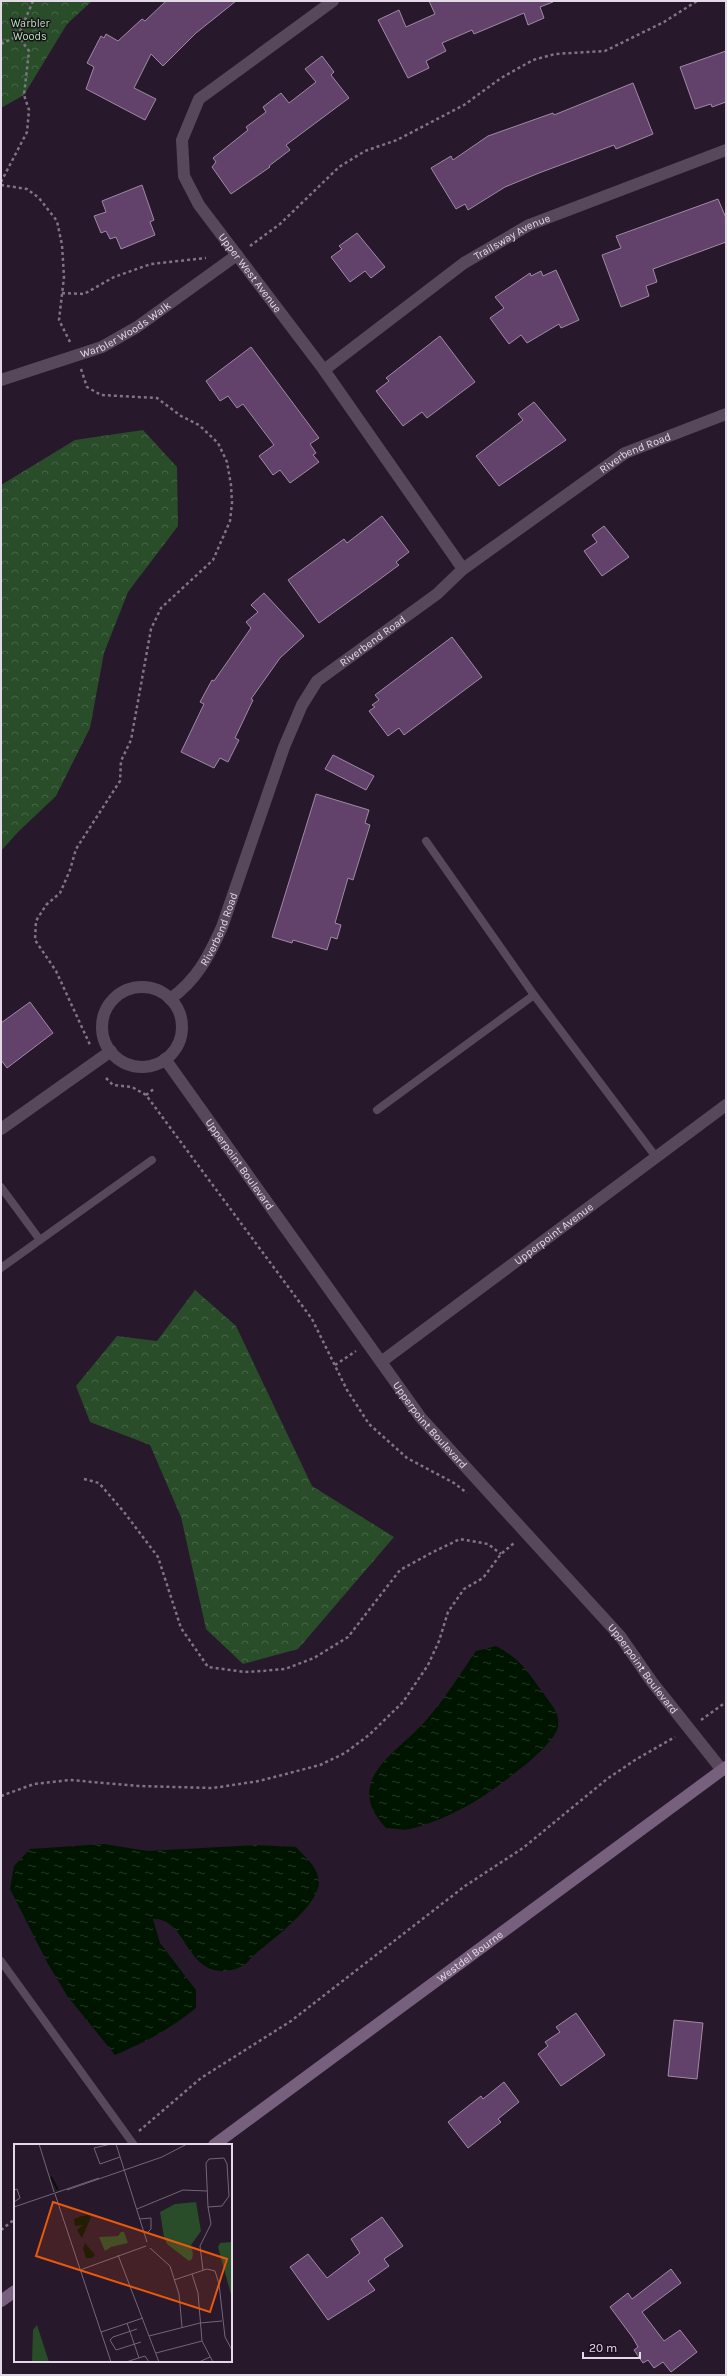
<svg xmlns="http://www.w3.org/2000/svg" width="727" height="2376" viewBox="0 0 727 2376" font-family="Karla,sans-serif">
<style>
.forest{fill:url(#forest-crowns)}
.water{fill:url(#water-ripples)}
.building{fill:#62416b;stroke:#9e8ba3}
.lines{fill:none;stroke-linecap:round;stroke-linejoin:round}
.path{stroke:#817484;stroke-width:2.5;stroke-dasharray:3 3;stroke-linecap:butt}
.service{stroke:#57485b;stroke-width:8}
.minor{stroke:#57485b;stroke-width:12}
.tertiary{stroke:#57485b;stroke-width:12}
.secondary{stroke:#77607d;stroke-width:12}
.labels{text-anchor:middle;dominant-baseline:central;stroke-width:3;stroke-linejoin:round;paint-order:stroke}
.park-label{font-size:11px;fill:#aceaa9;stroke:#1d0f21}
.street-label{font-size:11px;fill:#e4dae7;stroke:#1d0f21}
.inset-river{fill:none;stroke:#001500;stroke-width:2}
.inset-road{fill:none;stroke:#736676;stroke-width:1}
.view{fill:#e8590c;fill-opacity:0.15;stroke:#e8590c;stroke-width:2}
.inset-edge{fill:none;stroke:#e4dae7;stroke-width:2}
</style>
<defs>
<pattern id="forest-crowns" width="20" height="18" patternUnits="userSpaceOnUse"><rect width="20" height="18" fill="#284d28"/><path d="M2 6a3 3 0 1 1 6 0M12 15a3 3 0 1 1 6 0" fill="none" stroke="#476647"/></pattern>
<pattern id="water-ripples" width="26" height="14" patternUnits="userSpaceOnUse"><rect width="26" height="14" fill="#001500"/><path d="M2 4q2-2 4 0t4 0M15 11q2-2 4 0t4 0" fill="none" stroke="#253625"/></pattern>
</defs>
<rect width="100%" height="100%" fill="#27182b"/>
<!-- forest -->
<g class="forest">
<polygon points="1,1 92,1 67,24 24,95 1,108"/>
<polygon points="143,430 177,467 178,526 128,592 104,653 90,728 56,796 18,832 1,851 1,485 75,440"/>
<polygon points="195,1290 236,1326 312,1486 394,1537 298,1649 243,1664 206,1629 181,1517 150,1445 90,1422 76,1386 117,1336 157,1341"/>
</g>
<!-- water -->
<g class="water">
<path d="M496 1646C522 1660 527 1671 544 1694 551 1705 560 1712 558 1726 556 1747 488 1794 469 1805 450 1815 431 1824 410 1829 403 1831 394 1828 386 1828 340 1779 400 1752 428 1718 446 1697 460 1674 476 1651Z"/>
<path d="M104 1844 148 1851 256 1845 296 1847C306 1858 318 1867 319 1882 319 1906 270 1941 253 1956 250 1959 247 1964 242 1966 238 1969 227 1971 222 1971 185 1970 186 1918 153 1919L160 1943 196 1990V2008C172 2028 144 2043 115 2055L68 1997 48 1964 10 1889 14 1866 30 1849Z"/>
</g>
<!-- building -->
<g class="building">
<polygon points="166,1 236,1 196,33 163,66 151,54 134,88 156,99 145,120 86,89 94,67 87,63 101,36 104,38 106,34 118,41 142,19 145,21"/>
<polygon points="429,1 553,1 553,2 540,7 544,18 528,25 524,13 474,34 472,30 442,43 446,51 426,61 429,68 408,78 378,20 399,10 406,27 435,14"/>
<polygon points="726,51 726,102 712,107 711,104 695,109 680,67"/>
<polygon points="322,56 334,72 331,75 349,98 286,145 290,150 269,166 270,167 231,194 212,167 216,162 213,158 248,130 246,127 266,112 263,107 281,93 289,103 316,82 305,69"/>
<polygon points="633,83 653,134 616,149 614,145 539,173 505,187 468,210 465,204 456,209 431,168 451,156 453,160 488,136 553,113 554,115"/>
<polygon points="142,185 154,220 150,222 155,235 121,249 116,237 110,239 106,231 101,233 94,216 106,212 102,201"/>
<polygon points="718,199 726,218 726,242 653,269 657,282 646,286 649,296 621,307 602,255 621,248 616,236"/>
<polygon points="357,233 385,267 371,278 365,271 350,282 331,257 342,249 339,246"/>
<polygon points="556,270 579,320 561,328 559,324 527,343 521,335 509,344 490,318 504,308 495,297 530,273 531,276 541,271 543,276"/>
<polygon points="440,336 475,382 427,418 422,412 403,426 376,391 389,381 386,378"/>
<polygon points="251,347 319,438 310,444 316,453 313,455 319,462 290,483 280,470 273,475 259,456 274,445 243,404 237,408 228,396 220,401 206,381"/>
<polygon points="534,402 566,440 499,486 476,456 523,420 518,414"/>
<polygon points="382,516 409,552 396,562 399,565 376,582 319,623 288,580 344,539 347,543"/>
<polygon points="604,526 629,557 602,576 584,551 597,542 592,535"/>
<polygon points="264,593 304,636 280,658 251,699 253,700 235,738 239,740 228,762 220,758 214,768 181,752 204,704 200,702 212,680 214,681 251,628 246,622 258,612 251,605"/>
<polygon points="452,637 482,677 404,735 399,728 388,736 369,711 375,707 372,705 379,700 375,695"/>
<polygon points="333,755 374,776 366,790 325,769"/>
<polygon points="316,794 369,810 365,823 370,825 353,880 348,878 335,923 341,925 337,939 331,937 327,950 293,940 292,943 272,937"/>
<polygon points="30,1002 53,1033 7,1068 1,1060 1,1023"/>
<polygon points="576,2013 605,2055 561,2086 538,2054 548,2046 545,2042 560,2032 556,2027"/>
<polygon points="674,2020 703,2023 697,2079 668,2076"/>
<polygon points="504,2082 519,2102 498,2119 501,2122 468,2148 448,2122 481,2096 483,2099"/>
<polygon points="382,2217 403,2246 384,2259 389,2266 368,2281 375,2290 328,2320 290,2267 308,2254 327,2278 360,2253 351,2239"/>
<polygon points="671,2269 681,2283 642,2312 664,2341 680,2330 697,2352 671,2372 663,2362 654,2368 648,2360 643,2363 634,2350 638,2347 633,2338 610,2307 628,2293 632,2299"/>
</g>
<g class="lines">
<!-- path -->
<g class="path">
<polyline points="1,44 18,36 33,1"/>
<polyline points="1,182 27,132 29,110 24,95 29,51 18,36"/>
<polyline points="1,185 27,189 39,198 57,221 62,245 64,277 59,320 70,342"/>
<polyline points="250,246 280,224 339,167 365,151 397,140 464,105 501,78 533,60 555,54 605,51 664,22 697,1"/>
<polyline points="62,293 84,294 114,277 151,264 206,258"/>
<polyline points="81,369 87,387 101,395 157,398 181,416 199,425 218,443 227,462 231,485 232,503 230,521 213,560 161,608 151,629 131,740 121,761 120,781 76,849 70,870 60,893 46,905 36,921 35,940 56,971 91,1047"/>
<polyline points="106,1078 113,1085 132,1087 146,1095 312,1319 347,1390 369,1424 407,1458 454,1483 467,1493"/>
<polyline points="146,1095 155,1088"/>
<polyline points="335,1365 356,1351"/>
<polyline points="84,1479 99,1483 124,1512 158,1557 181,1628 208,1667 245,1672 262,1671 285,1669 314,1658 348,1637 400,1570 433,1552 460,1539 488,1544 501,1554"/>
<polyline points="701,1720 726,1702"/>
<polyline points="1,1796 34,1784 70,1780 138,1786 213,1788 259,1781 320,1765 345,1753 369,1735 403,1702 428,1665 439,1641 448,1612 464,1589 483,1578 501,1554 514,1543"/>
<polyline points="139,2131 201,2078 291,2021 465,1886 523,1848 607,1779 635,1760 675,1737"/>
<polyline points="1,2230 15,2219"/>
</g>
<!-- service -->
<g class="service">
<polyline points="426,841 534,995 656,1157"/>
<polyline points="377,1110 534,995"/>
<polyline points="1,1187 40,1240 152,1160"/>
<polyline points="1,1268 40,1240"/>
<polyline points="1,1961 134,2145"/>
</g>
<!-- minor -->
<g class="minor">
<path id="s1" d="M333 1 199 99 182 140 184 176 199 205 324 370 463 569"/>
<path id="s2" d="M324 370 464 263 529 225 726 150"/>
<path id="s3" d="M1 380 102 347 137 327 237 255"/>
<path id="s4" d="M170 999C197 980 209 956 222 927L284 747 302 705 317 681 437 594 463 569 625 453 726 414"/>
</g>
<!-- tertiary -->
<g class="tertiary">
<circle cx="142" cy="1027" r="40"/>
<path id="s5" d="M165 1059 421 1418 620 1636 652 1682 722 1770"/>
<polyline points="1,1129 111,1051"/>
<path id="s6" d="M381 1362 726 1105"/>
</g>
<!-- secondary -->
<g class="secondary">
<path id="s7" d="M214 2145 726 1767"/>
<polyline points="1,2301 15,2291"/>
</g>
</g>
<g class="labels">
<!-- park labels -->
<g class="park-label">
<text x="30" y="23">Warbler<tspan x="30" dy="13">Woods</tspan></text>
</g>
<!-- street labels -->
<g class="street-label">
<text stroke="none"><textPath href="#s2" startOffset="231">Trailsway Avenue</textPath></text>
<text stroke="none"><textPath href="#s1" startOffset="364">Upper West Avenue</textPath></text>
<text stroke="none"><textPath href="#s3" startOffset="135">Warbler Woods Walk</textPath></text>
<text stroke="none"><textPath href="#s4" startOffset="747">Riverbend Road</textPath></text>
<text stroke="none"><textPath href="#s4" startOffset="423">Riverbend Road</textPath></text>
<text stroke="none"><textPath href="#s4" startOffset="87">Riverbend Road</textPath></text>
<text stroke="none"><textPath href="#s5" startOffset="129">Upperpoint Boulevard</textPath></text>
<text stroke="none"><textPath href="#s6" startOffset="215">Upperpoint Avenue</textPath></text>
<text stroke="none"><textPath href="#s5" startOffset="452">Upperpoint Boulevard</textPath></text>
<text stroke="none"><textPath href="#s5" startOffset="776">Upperpoint Boulevard</textPath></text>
<text stroke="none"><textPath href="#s7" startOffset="318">Westdel Bourne</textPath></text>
</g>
</g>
<!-- overview -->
<g transform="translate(14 2144)">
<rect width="218" height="218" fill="#27182b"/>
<path d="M182 58 187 87 177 101 179 110 178 115 175 117 153 100 150 93 146 68 161 60ZM107 88H110L114 99 97 103 91 107 85 93 104 92ZM218 98V154L204 103 206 99ZM23 181 35 218H18L19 186Z" fill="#284d28"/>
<path d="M68 72 74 71 77 73 68 94 63 86 69 81 61 82 60 75ZM71 99 81 111 78 114H72L69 104Z" fill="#001500"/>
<path class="inset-river" d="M37 33 44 46"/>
<path class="inset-road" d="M25 0 40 48M97 0 80 4 86 20 106 13M102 0 133 98M0 46 3 45 6 54 0 58M53 46 148 13 173 0M41 50 97 218M0 63 85 34M123 65 169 46 193 47M126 75 137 74V85L134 88M136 104 156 122 165 150 168 183M104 111 145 218M66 126 132 102M189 126 186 102 197 80 194 63 192 19 195 15 210 14 213 20 215 52 208 62 194 63M178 130 184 149 188 197 199 218M160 136 193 125 201 127 205 140 211 193 218 206M113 179 125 214M123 185 99 193 96 196 102 206 127 198M87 188 129 174M135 192 186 179 208 177M142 209 188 197M112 218 131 212 135 218M185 218 196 213"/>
<path class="view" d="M39 58 213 115 196 168 22 112Z"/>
<rect width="218" height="218" class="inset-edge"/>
</g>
<!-- border -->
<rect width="727" height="2376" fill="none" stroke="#e4dae7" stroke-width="4"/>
<!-- scale -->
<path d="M583 2352v6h57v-6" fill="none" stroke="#e4dae7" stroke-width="2"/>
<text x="589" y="2352" font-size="12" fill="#e4dae7" stroke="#1d0f21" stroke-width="3" paint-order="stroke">20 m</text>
</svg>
